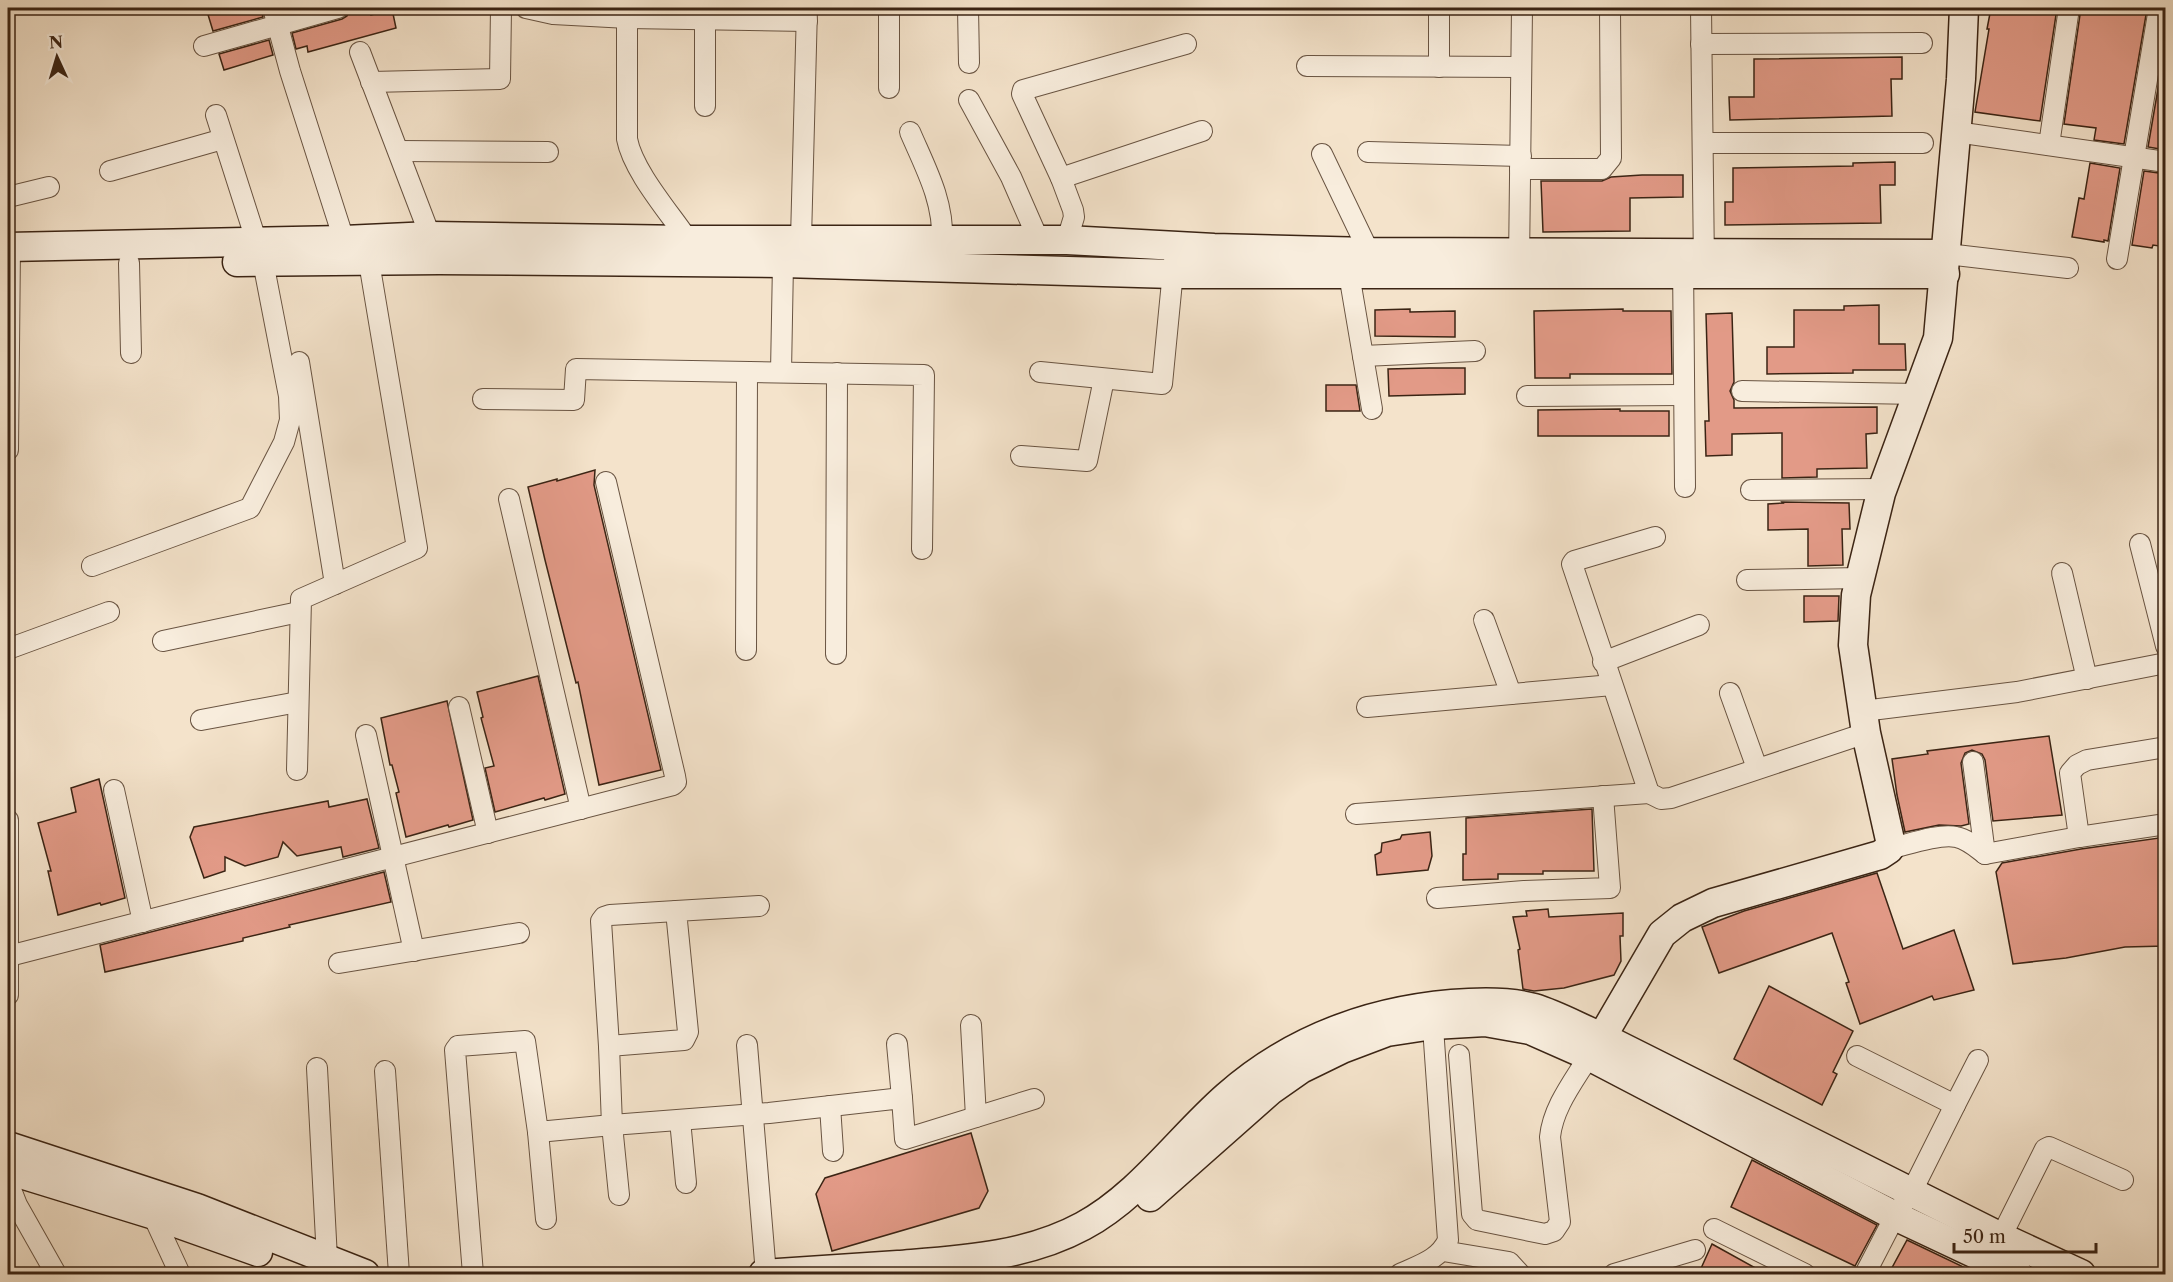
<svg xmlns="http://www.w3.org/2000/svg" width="2173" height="1282" viewBox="0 0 2173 1282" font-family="'Libre Caslon Text',serif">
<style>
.building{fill:#e29a87;stroke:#3b2414;stroke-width:1.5}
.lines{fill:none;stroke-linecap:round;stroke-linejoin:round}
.street-casing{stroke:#695442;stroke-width:22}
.secondary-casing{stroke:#3b2414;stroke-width:31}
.street{stroke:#f8eddd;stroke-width:20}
.secondary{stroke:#f8eddd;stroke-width:28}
</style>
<rect width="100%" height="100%" fill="#f4e3cb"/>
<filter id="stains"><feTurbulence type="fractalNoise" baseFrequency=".00333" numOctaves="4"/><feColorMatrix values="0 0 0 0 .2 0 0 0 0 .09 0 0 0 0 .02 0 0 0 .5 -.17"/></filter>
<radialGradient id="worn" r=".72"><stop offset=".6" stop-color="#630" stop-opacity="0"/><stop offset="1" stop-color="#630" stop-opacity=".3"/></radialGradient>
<!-- building -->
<g class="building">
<polygon points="206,8 261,8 263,17 213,31"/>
<polygon points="350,8 370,8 371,15 392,9 396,28 308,52 307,46 296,49 292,33 342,19 347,16"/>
<polygon points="1991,8 2057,8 2040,121 1975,112 1989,29 1987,29"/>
<polygon points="2081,8 2147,9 2124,144 2094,140 2096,128 2064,124"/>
<polygon points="269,40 273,55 224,70 219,54"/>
<polygon points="2166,42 2166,150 2148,147"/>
<polygon points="1902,57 1902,79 1891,79 1892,116 1730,120 1729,97 1754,97 1754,59"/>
<polygon points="1895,162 1895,185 1880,185 1881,223 1725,225 1725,202 1733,202 1733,168 1853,166 1853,163"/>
<polygon points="2090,163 2120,168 2108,241 2104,240 2104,242 2072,237 2079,198 2084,199"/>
<polygon points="2144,171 2166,174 2166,247 2153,245 2152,248 2132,245"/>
<polygon points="1642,175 1683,175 1683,197 1630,198 1630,231 1543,232 1541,181 1602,181 1611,177"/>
<polygon points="1879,305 1879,344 1905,344 1906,370 1853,370 1853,373 1767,374 1767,347 1794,347 1794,310 1844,310 1844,306"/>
<polygon points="1410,309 1410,312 1455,311 1455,337 1375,336 1375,310"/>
<polygon points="1623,309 1623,311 1671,311 1672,374 1570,374 1570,378 1535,378 1534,311"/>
<polygon points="1732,313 1734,382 1730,391 1734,400 1734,408 1877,407 1877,433 1866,434 1867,468 1817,469 1817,477 1782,478 1782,433 1732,434 1732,455 1706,456 1705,421 1709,421 1706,314"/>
<polygon points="1429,368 1465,368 1465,394 1389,396 1388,369"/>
<polygon points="1326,385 1356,385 1360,411 1326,411"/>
<polygon points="1620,409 1620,411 1669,411 1669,436 1538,436 1538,410"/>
<polygon points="595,470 594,485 661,770 599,785 578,682 576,683 545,560 528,487 557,479 557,481"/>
<polygon points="1782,502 1849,503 1850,529 1842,529 1843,565 1808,566 1808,529 1768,530 1768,504 1783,503"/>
<polygon points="1804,596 1839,596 1838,621 1804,622"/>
<polygon points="538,676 565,794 545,800 544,798 495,812 485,768 494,766 481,718 483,717 477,692"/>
<polygon points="447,701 473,820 449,827 448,825 406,837 396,793 399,792 392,765 390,765 381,718"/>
<polygon points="2049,736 2062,815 1993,821 1985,760 1982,754 1972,750 1965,753 1961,763 1969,824 1961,826 1939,825 1905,832 1897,795 1892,759 1928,754 1927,751"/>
<polygon points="99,779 125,898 101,905 100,903 58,915 48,871 51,871 38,823 76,812 71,788"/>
<polygon points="367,799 379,848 343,857 341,847 297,856 283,842 278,857 245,866 225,857 225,871 204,878 190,837 194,827 328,801 329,807"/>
<polygon points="1592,809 1594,871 1543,871 1543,874 1498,874 1498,879 1463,880 1463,854 1466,854 1466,818"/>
<polygon points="1430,832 1432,856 1428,870 1377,875 1375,855 1381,852 1382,843 1400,839 1402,835"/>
<polygon points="2166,837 2166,946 2125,947 2066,958 2013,964 1996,872 2002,863 2081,849"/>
<polygon points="384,872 391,902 289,925 290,927 243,938 243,941 105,972 100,945"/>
<polygon points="1877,873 1903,949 1954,930 1974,990 1934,1000 1932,996 1860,1024 1846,983 1849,982 1832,933 1719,973 1702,927 1744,911"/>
<polygon points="1548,909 1549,917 1623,913 1623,936 1620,936 1621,961 1614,975 1564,988 1534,991 1523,989 1518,950 1520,949 1513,917 1527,916 1526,911"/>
<polygon points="1769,986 1853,1031 1833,1072 1837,1074 1822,1105 1734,1059"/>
<polygon points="971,1133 988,1191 979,1208 832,1251 816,1194 825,1178"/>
<polygon points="1752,1160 1877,1225 1855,1266 1731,1207"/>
<polygon points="1907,1240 1980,1275 1888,1275"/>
<polygon points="1712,1244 1768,1275 1698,1275"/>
</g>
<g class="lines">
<defs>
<g id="street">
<polyline points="273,8 290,71 344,240"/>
<polyline points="526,8 553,14 628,18 807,21"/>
<path d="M627 8V139C633 171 669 212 688 240"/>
<polyline points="889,8 889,88"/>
<polyline points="968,8 969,63"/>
<polyline points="1701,8 1704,266"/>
<polyline points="1701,44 1922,43"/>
<polyline points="204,46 338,8"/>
<polyline points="360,52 434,246"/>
<polyline points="1307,66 1521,67"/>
<polyline points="1439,67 1439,8"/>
<polyline points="371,82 500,79 501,8"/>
<polyline points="969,100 1011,177 1039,241"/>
<polyline points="705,106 705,8"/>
<path d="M910 132C925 167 944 201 942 240"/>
<polyline points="1956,132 2166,162"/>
<polyline points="1703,143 1923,143"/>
<polyline points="2049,145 2069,8"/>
<polyline points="399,151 548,152"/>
<polyline points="1368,152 1521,156"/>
<polyline points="1322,154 1369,252"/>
<polyline points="1520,169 1602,169 1611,158 1610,8"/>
<polyline points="110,171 223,139"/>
<polyline points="1061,178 1202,131"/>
<polyline points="8,197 49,187"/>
<polyline points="1067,240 1074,217 1073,210 1061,178 1022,94 1023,90 1186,44"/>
<polyline points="1947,254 2068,268"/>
<polyline points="2117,259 2159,8"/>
<polyline points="1683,261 1685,487"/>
<polyline points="129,263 131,353"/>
<polyline points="1519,263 1522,8"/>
<polyline points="1349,274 1372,409"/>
<polyline points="1363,356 1475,351"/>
<polyline points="299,362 335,584"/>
<polyline points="781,372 783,263 801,239 807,8"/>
<polyline points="1040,372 1162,384 1174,261"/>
<polyline points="1742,391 1918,394"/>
<polyline points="1527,396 1684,395"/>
<polyline points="483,399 574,400 576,369 924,375 922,549"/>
<polyline points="8,450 10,246"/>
<polyline points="1021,456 1087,461 1104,379"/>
<polyline points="1751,490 1882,489"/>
<polyline points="509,499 581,809"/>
<polyline points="1655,537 1574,561 1572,564 1649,793 1661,799 1671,798 1866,733"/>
<polyline points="2140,544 2166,646"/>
<polyline points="92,566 250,508 284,442 290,420 289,396 263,262 216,115"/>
<polyline points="2062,573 2087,679"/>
<polyline points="1747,580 1860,578"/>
<polyline points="1484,620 1511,694"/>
<polyline points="163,641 299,612"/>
<polyline points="8,649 109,612"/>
<polyline points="746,650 747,372"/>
<polyline points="836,654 837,373"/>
<polyline points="1603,662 1699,625"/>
<polyline points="1730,693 1757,768"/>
<polyline points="459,707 488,833"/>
<polyline points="1367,707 1612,685"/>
<polyline points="1863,711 2017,692 2166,663"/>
<polyline points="201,720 298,702"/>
<polyline points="366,735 414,951"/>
<polyline points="1973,762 1985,854"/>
<polyline points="297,770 301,599 417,548 369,262"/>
<polyline points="114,790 143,922"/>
<polyline points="1356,814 1649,793"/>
<polyline points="8,820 8,995"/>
<polyline points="2079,837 2070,773 2077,765 2087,760 2166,747"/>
<path d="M1889 849C1907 845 1939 833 1956 837 1967 839 1976 847 1985 854L2079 837 2166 824"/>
<polyline points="1437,898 1524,891 1610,888 1603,796"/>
<polyline points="9,956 673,785 676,782 675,776 606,482"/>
<polyline points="339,963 519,933"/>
<polyline points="971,1025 976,1117"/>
<polyline points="897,1044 902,1098"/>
<polyline points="747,1045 766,1274"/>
<polyline points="609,1046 601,921 604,917 610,915 676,911"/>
<path d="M1459 1055 1472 1214 1477 1220 1545 1234 1554 1231 1560 1222 1550 1137C1553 1107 1574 1081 1589 1056"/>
<polyline points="1857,1056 1955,1105 1978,1060"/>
<polyline points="317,1068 327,1259"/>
<polyline points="385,1071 399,1274"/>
<polyline points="830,1106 833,1151"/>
<polyline points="680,1120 686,1183"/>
<polyline points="538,1132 546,1219"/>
<polyline points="8,1182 17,1205 56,1274"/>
<polyline points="619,1195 612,1125 769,1113 902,1098 905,1139 1034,1099"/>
<polyline points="150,1209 180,1274"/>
<polyline points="1714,1229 1805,1274"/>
<polyline points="2001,1237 2045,1149 2049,1147 2123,1180"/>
<polyline points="1443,1251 1509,1262 1520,1274"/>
<polyline points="473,1274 455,1050 458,1046 525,1041 538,1132 612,1125 609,1046 684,1040 688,1032 676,911 759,906"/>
<path d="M1400 1274C1419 1265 1439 1260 1448 1240L1432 1013"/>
<polyline points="1614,1274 1695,1250"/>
<polyline points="1865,1274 1895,1216 1912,1191 1955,1105"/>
</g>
<g id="secondary">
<polyline points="8,247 344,240 431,236 688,240 1067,240 1214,248 1369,252 1947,254"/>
<polyline points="237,262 439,260 783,263 1173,274 1945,274"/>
<polyline points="1589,1056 1602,1037 1662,934 1682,918 1713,903 1880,855 1889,849 1890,840 1866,733 1853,645 1856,595 1881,493 1938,338 1961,79 1964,8"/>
<polyline points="8,1146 197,1208 365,1274"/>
<polyline points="8,1170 151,1214 258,1252"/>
<polyline points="1150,1197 1271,1090 1301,1069 1342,1049 1387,1032 1433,1025 1485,1022 1530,1030 1589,1056 1895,1216 2018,1274"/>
<path d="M763 1274C808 1271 853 1268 898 1265 960 1260 1026 1257 1083 1226 1139 1196 1180 1137 1227 1096 1295 1036 1380 1007 1469 1003 1490 1002 1513 1002 1534 1008 1557 1015 1580 1028 1602 1037L2001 1237 2081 1274"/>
</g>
</defs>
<!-- street casing -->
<use href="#street" class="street-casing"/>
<!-- secondary casing -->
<use href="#secondary" class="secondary-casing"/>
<!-- street -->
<use href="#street" class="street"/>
<!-- secondary -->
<use href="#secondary" class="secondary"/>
</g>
<!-- margin -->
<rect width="2173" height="1282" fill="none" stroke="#f4e3cb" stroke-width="30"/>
<rect x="9" y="9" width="2155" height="1264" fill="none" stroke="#3b2414" stroke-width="3"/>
<rect x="15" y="15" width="2143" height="1252" fill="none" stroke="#3b2414" stroke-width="1.5"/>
<!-- north arrow -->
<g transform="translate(57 57) rotate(356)" stroke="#f8eddd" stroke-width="4.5" paint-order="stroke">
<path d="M0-4.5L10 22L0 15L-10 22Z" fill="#3b2414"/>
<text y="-9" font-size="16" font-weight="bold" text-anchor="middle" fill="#3b2414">N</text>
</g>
<!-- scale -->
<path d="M1954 1243v9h142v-9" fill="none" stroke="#3b2414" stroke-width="3"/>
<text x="1963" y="1243" font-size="18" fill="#3b2414" stroke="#f8eddd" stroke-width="4.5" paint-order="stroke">50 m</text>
<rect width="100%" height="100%" filter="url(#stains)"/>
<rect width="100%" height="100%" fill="url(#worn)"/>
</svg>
